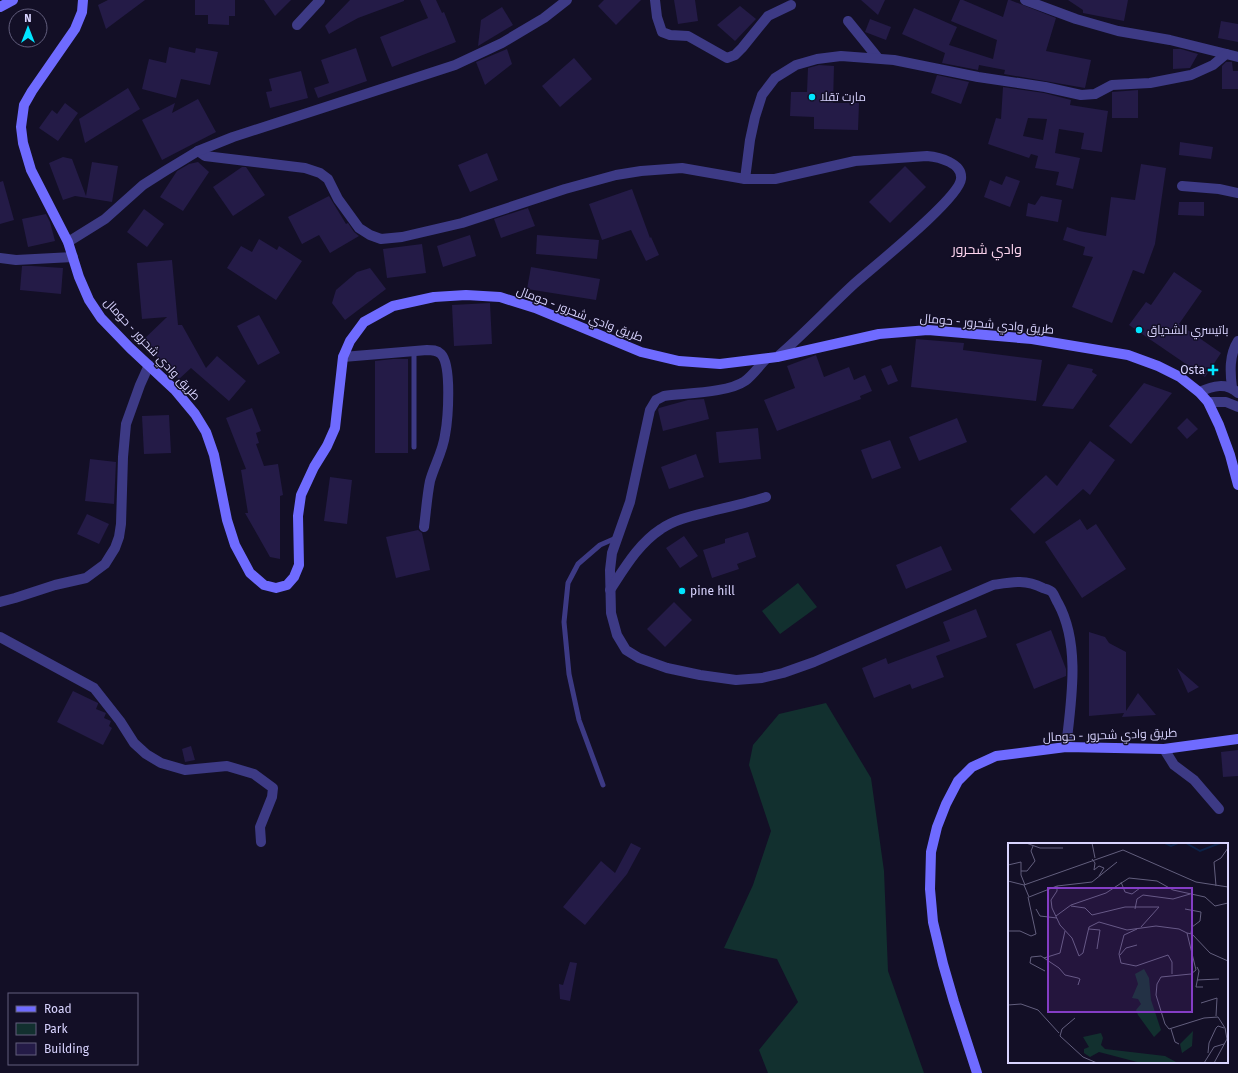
<svg xmlns="http://www.w3.org/2000/svg" width="1238" height="1073" viewBox="0 0 1238 1073" font-family="'Fira Sans',Cairo,sans-serif">
<style>
.green{fill:#12302f}
.building{fill:#241b47;fill-rule:evenodd}
.lines{fill:none;stroke-linecap:round;stroke-linejoin:round}
.service{stroke:#3d3a85;stroke-width:5}
.minor{stroke:#3d3a85;stroke-width:10}
.secondary{stroke:#6f6bff;stroke-width:10}
.poi-dot{fill:#00e5ff;stroke:#130f26;stroke-width:1.5}
.labels{text-anchor:middle;dominant-baseline:central;stroke-width:3;stroke-linejoin:round;paint-order:stroke}
.poi-label{font-size:12px;fill:#d9d4ff;stroke:#130f26;text-anchor:start}
.street-label{font-size:12px;fill:#d9d4ff;stroke:#130f26}
.quarter-label{font-size:14px;fill:#ffd6f0;stroke:#130f26}
.inset-river{fill:none;stroke:#0c2248;stroke-width:2}
.inset-road{fill:none;stroke:#625e7d;stroke-width:1}
.view{fill:#843dc5;fill-opacity:0.15;stroke:#843dc5;stroke-width:2}
.inset-edge{fill:none;stroke:#d9d4ff;stroke-width:2}
</style>
<rect width="100%" height="100%" fill="#130f26"/>
<!-- green -->
<g class="green">
<polygon points="798,583 817,607 780,634 762,611"/>
<polygon points="826,703 871,778 884,871 888,971 924,1073 768,1073 759,1050 798,1002 777,959 724,948 753,885 771,831 749,765 753,745 779,714"/>
</g>
<!-- building -->
<g class="building">
<polygon points="108,0 145,0 106,29 98,5"/>
<polygon points="195,0 235,0 235,16 229,16 229,25 208,24 208,15 195,15"/>
<polygon points="264,0 291,0 275,16"/>
<polygon points="350,0 404,0 404,1 358,18 329,34 325,26"/>
<polygon points="420,0 436,0 442,13 444,12 456,42 392,67 380,37 428,18"/>
<polygon points="604,0 641,0 616,25 598,6"/>
<polygon points="674,0 695,0 698,21 678,24"/>
<polygon points="861,0 885,0 878,15"/>
<polygon points="960,0 963,0 1003,17 1008,0 1010,0 1056,18 1046,51 1091,60 1085,88 1004,74 1005,70 979,65 978,70 942,63 945,53 902,34 914,8 957,27 949,45 993,59 997,40 951,21"/>
<polygon points="1068,0 1128,0 1124,21 1083,13 1083,10"/>
<polygon points="740,6 756,19 735,41 717,25"/>
<polygon points="502,7 513,25 478,46 481,20"/>
<polygon points="870,19 891,27 886,40 865,32"/>
<polygon points="1221,21 1238,24 1238,42 1218,38"/>
<polygon points="169,47 195,53 196,48 218,52 210,85 181,79 176,98 142,89 149,59 166,63"/>
<polygon points="356,48 367,81 318,98 314,88 329,83 321,60"/>
<polygon points="507,49 512,64 485,85 476,62"/>
<polygon points="1173,49 1181,49 1198,54 1190,68 1173,69"/>
<polygon points="574,58 592,79 560,107 542,86"/>
<polygon points="1226,62 1232,62 1233,71 1238,71 1238,89 1222,89 1222,66"/>
<polygon points="819,65 834,66 833,103 859,103 858,130 814,129 814,117 790,116 791,92 807,92 808,68"/>
<polygon points="301,71 308,98 270,108 266,92 272,91 269,79"/>
<polygon points="937,75 969,82 961,104 931,93"/>
<path d="M1003 87 1044 93 1071 100 1070 105 1108 111 1102 152 1081 149 1084 133 1059 129 1055 153 1080 158 1073 189 1056 185 1059 172 1035 168 1038 156 1031 154 1029 158 988 144 996 118 1001 119ZM1028 118 1047 119 1043 140 1023 136Z"/>
<polygon points="128,88 140,109 85,143 79,119"/>
<polygon points="1138,90 1138,118 1112,118 1112,92"/>
<polygon points="198,99 216,132 162,160 142,120 175,103 172,113"/>
<polygon points="65,103 78,113 58,141 39,128 52,110 57,114"/>
<polygon points="1180,142 1213,147 1211,159 1179,155"/>
<polygon points="487,153 498,180 470,192 458,165"/>
<polygon points="63,157 72,159 86,196 92,162 118,166 112,202 75,196 63,200 49,163"/>
<polygon points="198,162 209,172 183,211 160,197 177,171 189,164"/>
<polygon points="1141,164 1166,168 1155,244 1144,274 1133,270 1112,323 1072,307 1093,257 1083,255 1085,247 1063,240 1067,227 1079,231 1106,236 1111,197 1135,200"/>
<polygon points="905,166 926,187 890,223 869,202"/>
<polygon points="242,167 246,167 265,195 233,216 213,187"/>
<polygon points="1006,176 1020,181 1010,207 984,197 990,180 1002,185"/>
<polygon points="3,181 14,220 0,224 0,182"/>
<polygon points="632,189 650,238 651,237 659,255 646,261 631,230 602,240 589,204"/>
<polygon points="329,196 346,224 348,223 354,232 359,236 330,253 319,235 302,244 288,217"/>
<polygon points="1041,196 1062,200 1058,222 1026,216 1028,203 1035,205"/>
<polygon points="1179,202 1204,202 1204,216 1178,215"/>
<polygon points="528,208 535,226 501,238 494,219"/>
<polygon points="144,209 164,224 147,247 127,232"/>
<polygon points="46,214 50,222 55,241 28,247 22,219"/>
<polygon points="470,235 476,256 443,267 437,246"/>
<polygon points="537,235 599,240 597,259 536,254"/>
<polygon points="259,239 277,250 279,246 302,261 276,300 227,268 241,246 252,252"/>
<polygon points="422,244 426,273 387,278 383,249"/>
<polygon points="172,260 178,325 182,325 206,368 217,356 246,381 229,401 191,368 179,379 142,341 167,317 142,319 137,263"/>
<polygon points="22,266 32,266 63,268 61,294 20,290"/>
<polygon points="531,267 600,279 596,300 527,289"/>
<polygon points="370,268 386,289 345,320 332,303 336,290 357,272"/>
<polygon points="1174,272 1202,291 1179,324 1221,353 1205,377 1129,325 1146,302 1151,305"/>
<polygon points="490,303 492,344 454,346 452,305"/>
<polygon points="259,315 280,353 258,365 237,326"/>
<polygon points="916,339 964,343 963,350 1042,360 1036,401 911,387"/>
<polygon points="816,355 824,377 849,367 854,380 865,375 872,391 860,396 861,399 777,431 764,400 795,388 787,366"/>
<polygon points="393,359 408,359 408,453 375,453 375,361"/>
<polygon points="1068,364 1093,369 1092,372 1097,375 1073,409 1042,406"/>
<polygon points="891,365 898,381 888,385 881,369"/>
<polygon points="1144,383 1172,393 1131,444 1109,426"/>
<polygon points="704,399 709,419 663,431 658,410 659,408 688,400"/>
<polygon points="252,408 261,431 256,433 259,443 256,444 264,466 278,464 283,495 280,496 280,559 270,557 245,513 248,513 241,470 246,469 226,418"/>
<polygon points="169,415 171,453 144,454 142,416"/>
<polygon points="957,418 967,442 919,461 909,437"/>
<polygon points="1187,418 1198,429 1187,439 1177,428"/>
<polygon points="758,428 761,459 719,463 716,432"/>
<polygon points="890,440 901,468 872,479 861,450"/>
<polygon points="1090,441 1115,460 1090,495 1083,489 1034,534 1010,509 1046,475 1057,486"/>
<polygon points="696,454 704,477 669,489 661,467"/>
<polygon points="90,459 116,462 114,504 85,501"/>
<polygon points="330,477 352,480 347,524 324,521"/>
<polygon points="87,514 109,524 99,544 77,534"/>
<polygon points="1080,519 1087,530 1096,524 1126,569 1082,598 1045,542"/>
<polygon points="418,530 422,533 430,570 396,578 386,537"/>
<polygon points="748,532 756,557 737,564 739,569 712,578 703,550 725,543 725,539"/>
<polygon points="684,536 698,556 680,568 666,548"/>
<polygon points="941,546 952,570 906,589 896,565"/>
<polygon points="674,602 692,620 665,647 647,629"/>
<polygon points="976,609 987,637 936,656 944,677 912,689 910,684 874,698 862,668 886,658 888,664 950,641 943,622"/>
<polygon points="1051,630 1066,669 1066,676 1034,689 1016,644"/>
<polygon points="1089,632 1105,637 1109,643 1126,652 1126,711 1138,693 1156,715 1122,717 1124,713 1089,716"/>
<polygon points="1177,668 1199,687 1188,693"/>
<polygon points="73,691 98,703 98,704 96,709 106,713 104,718 111,721 109,726 112,728 103,745 57,722"/>
<polygon points="191,746 195,760 185,762 182,749"/>
<polygon points="1238,750 1238,776 1223,777 1221,752"/>
<polygon points="631,843 641,848 627,874 585,925 563,907 601,861 615,873"/>
<polygon points="570,962 577,963 570,1001 560,999 559,984 563,985"/>
</g>
<g class="lines">
<!-- service -->
<g class="service">
<polyline points="414,351 414,447"/>
<polyline points="603,785 579,720 569,674 564,622 568,583 578,564 600,545 616,538"/>
</g>
<!-- minor -->
<g class="minor">
<polyline points="655,0 657,17 662,32 670,35 688,36 727,58 735,55 742,48 768,16 791,5"/>
<polyline points="1025,0 1076,19 1118,31 1170,40 1238,57"/>
<polyline points="848,21 878,58"/>
<polyline points="297,25 320,0"/>
<path d="M198 151 205 156 305 168 320 173 328 179 338 199 359 228 370 235 381 239 402 237 462 223 565 189 616 175 641 171 682 168 745 179H775L855 161 927 156C939 157 963 163 961 179 959 199 873 267 854 284 828 308 804 334 777 357"/>
<polyline points="745,179 750,140 755,117 762,95 775,78 796,65 817,59 841,56 894,60 978,77 1045,87 1081,95 1095,94 1112,85 1150,83 1191,75 1213,65 1226,54"/>
<polyline points="1182,186 1219,189 1238,193"/>
<polyline points="68,242 105,219 143,185 165,171 198,151 233,137 455,65 502,43 544,18 567,0"/>
<polyline points="0,258 16,260 73,257"/>
<path d="M343 357 427 350C432 350 437 350 441 354 452 365 448 419 445 435 443 451 434 466 430 481 427 496 426 512 424 527"/>
<path d="M766 359C759 366 753 375 745 381 728 393 685 393 664 396L656 400 650 410 630 502 612 553 610 570 611 613 617 635 626 650 639 658 667 668 700 675 736 680 762 678 783 673 814 662 993 585C1012 582 1025 579 1043 588 1046 589 1050 590 1052 592 1054 594 1056 600 1058 603 1081 645 1071 702 1066 747"/>
<path d="M1232 388C1230 372 1229 355 1238 341"/>
<path d="M1199 392C1213 386 1226 382 1238 393"/>
<polyline points="1208,402 1226,402 1238,407"/>
<path d="M610 590C624 569 638 544 661 529 677 518 697 515 716 510 733 506 750 502 766 497"/>
<polyline points="0,602 15,598 55,585 86,578 105,564 115,548 119,537 121,524 123,457 126,424 140,385 149,365"/>
<polyline points="0,637 94,688 120,721 134,743 146,754 161,763 185,770 227,766 254,774 273,788 272,797 260,827 261,842"/>
<polyline points="1164,749 1174,765 1194,780 1219,809"/>
</g>
<!-- secondary -->
<g class="secondary">
<polyline points="83,0 82,12 75,29 32,91 24,105 21,127 23,143 31,170 68,242 79,277 89,300 101,318 130,348 175,390 195,414 206,432 214,455 227,520 235,545 250,573 264,585 276,588 287,585 294,577 299,565 298,516 301,495 314,467 327,446 335,428 343,357 350,341 364,322 393,306 434,297 466,295 500,297 535,308 641,352 679,361 720,364 777,357 879,334 928,330 1032,339 1128,355 1158,366 1180,377 1199,392 1208,402 1219,425 1230,455 1238,485"/>
<polyline points="0,7 13,0"/>
<polyline points="977,1073 954,1002 943,964 933,922 930,889 931,852 937,827 946,804 958,781 972,767 996,756 1066,747 1164,749 1238,739"/>
</g>
</g>
<!-- markers -->
<g class="poi-dot">
<circle cx="812" cy="97" r="4"/>
<circle cx="1139" cy="330" r="4"/>
<path d="M1211 364h4v4h4v4h-4v4h-4v-4h-4v-4h4z"/>
<circle cx="682" cy="591" r="4"/>
</g>
<g class="labels">
<!-- poi labels -->
<g class="poi-label">
<text x="820" y="97">مارت تقلا</text>
<text x="1147" y="330">باتيسري الشدياق</text>
<text x="1205" y="370" text-anchor="end">Osta</text>
<text x="690" y="591">pine hill</text>
</g>
<!-- street labels -->
<g class="street-label">
<text transform="translate(580 314) rotate(21)">طريق وادي شحرور - حومال</text>
<text transform="translate(987 324) rotate(5)">طريق وادي شحرور - حومال</text>
<text transform="translate(152 349) rotate(47)">طريق وادي شحرور - حومال</text>
<text transform="translate(1110 735) rotate(-2)">طريق وادي شحرور - حومال</text>
</g>
<!-- quarter labels -->
<g class="quarter-label">
<text x="987" y="249">وادي شحرور</text>
</g>
</g>
<!-- overview -->
<g transform="translate(1008 843)">
<rect width="220" height="220" fill="#130f26"/>
<path d="M136 126 141 135 143 157 153 187 146 194 130 172 128 167 133 161 130 156 124 155 130 141 127 131ZM185 188 184 203 174 210 172 201ZM93 190 95 195 93 202 97 206 157 213 168 219 133 220 91 209 82 214 76 210V206L81 204 75 194Z" fill="#12302f"/>
<path class="inset-river" d="M157 0 163 3 170 0M178 0 192 8 212 0"/>
<path class="inset-road" d="M18 0 32 5H55M84 0 87 15M84 16 87 20 86 27 91 23 96 25 91 33M0 22 13 19V32L17 42M13 28H19L27 18 23 8 25 3M0 38 16 42 21 54 49 43V48L43 57 44 65 52 82 64 95 71 113 75 110 81 84 91 79 119 87 148 83 171 86 179 90 188 127 183 131 153 134 149 141 148 152 157 181 161 186 196 175 210 174 217 185 219 196 206 220M113 39 117 49 124 51 132 45M16 42 115 7 188 39 220 44M49 43 84 39 109 19M208 43 206 19 213 15 220 5M63 63 77 65 84 72 117 64H151L133 84M28 66 32 73 49 75M127 66 129 56 135 52 165 56 182 51M177 66 193 69 192 78 184 84 183 90M48 73 63 62 98 50 121 35 149 38 165 47 197 54 207 63 220 60M81 86 92 87 89 106M129 86 116 92 111 111 113 120 128 123 160 112 164 119V131M0 88H12L23 93 28 91 20 54M179 90 184 91 202 110 220 118M112 112 118 105 129 102M36 115 52 110 57 88M189 124 191 128 188 144H195M37 128 22 120 23 114 33 113 51 125 57 132 70 135 72 136 70 142M189 137 211 136M193 160 209 155 208 173M0 162 13 161 30 167 51 190M67 175 54 186 52 193 75 214 89 220M163 186 167 199 171 201M200 210 201 200 208 185 210 183 216 185M196 220 206 204 216 201"/>
<path class="view" d="M40 45H184V169H40Z"/>
<rect width="220" height="220" class="inset-edge"/>
</g>
<!-- legend -->
<rect x="8" y="993" width="130" height="72" fill="#130f26" stroke="#625e7d"/>
<rect x="16" y="1006" width="20" height="6" fill="#6f6bff" stroke="#625e7d"/>
<text x="44" y="1013" font-size="12" fill="#d9d4ff">Road</text>
<rect x="16" y="1023" width="20" height="12" fill="#12302f" stroke="#625e7d"/>
<text x="44" y="1033" font-size="12" fill="#d9d4ff">Park</text>
<rect x="16" y="1043" width="20" height="12" fill="#241b47" stroke="#625e7d"/>
<text x="44" y="1053" font-size="12" fill="#d9d4ff">Building</text>
<!-- north arrow -->
<g transform="translate(28 28)"><circle r="19" fill="#130f26" stroke="#625e7d"/>
<path d="M0-3L7 15L0 10L-7 15Z" fill="#00e5ff"/>
<text y="-6" font-size="11" font-weight="bold" text-anchor="middle" fill="#d9d4ff">N</text>
</g>
</svg>
